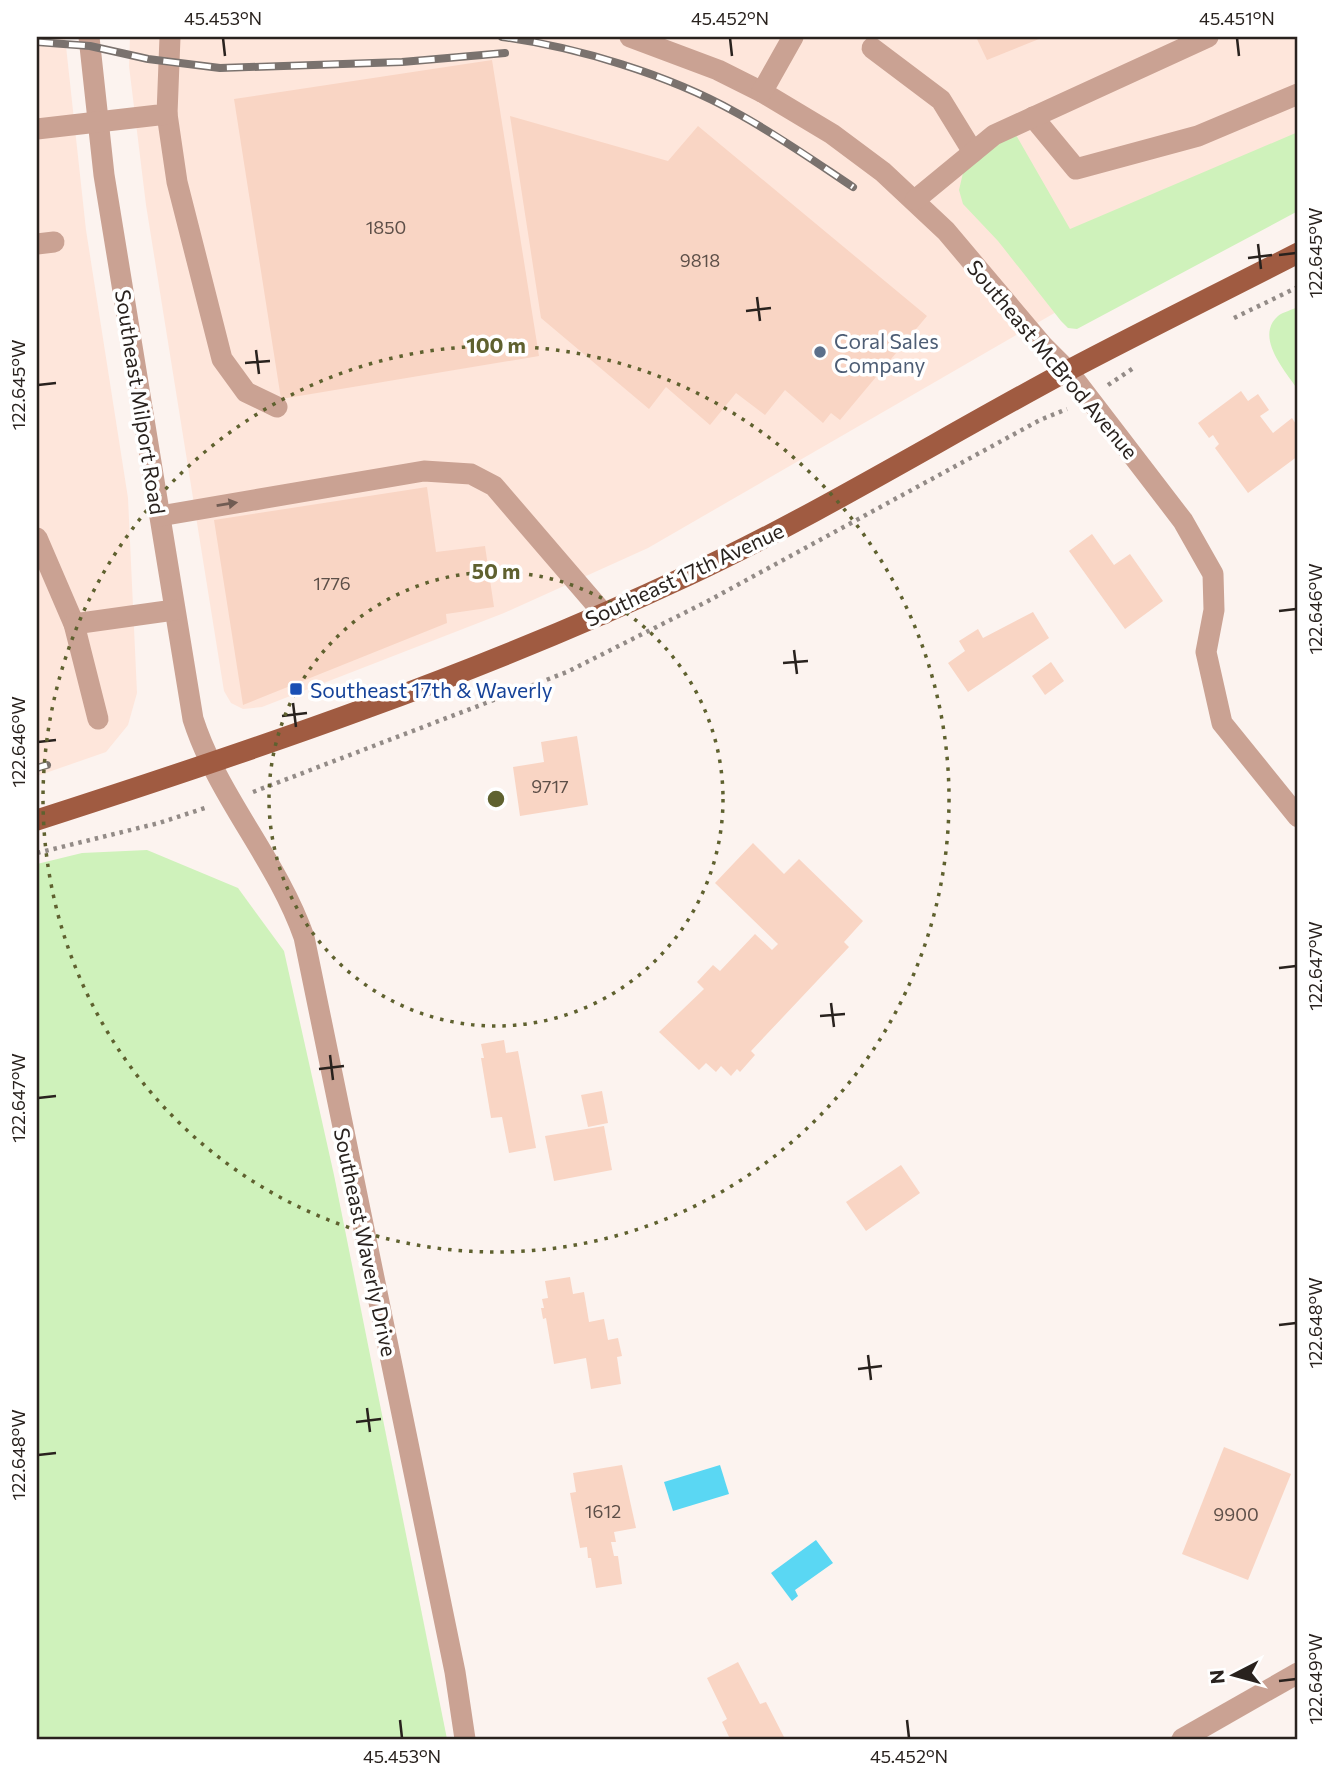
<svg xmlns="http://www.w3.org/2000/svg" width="1335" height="1776" viewBox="0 0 1335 1776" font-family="Commissioner,sans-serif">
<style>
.built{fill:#fee6db}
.green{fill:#cff2bb}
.water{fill:#5ad7f3}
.building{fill:#f9d5c4}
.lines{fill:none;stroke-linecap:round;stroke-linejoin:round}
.path{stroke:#938b87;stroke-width:4.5;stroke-dasharray:3.5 5;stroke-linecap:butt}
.minor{stroke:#caa293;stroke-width:21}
.major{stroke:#a05b41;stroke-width:21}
.rail-casing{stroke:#7a726e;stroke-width:8}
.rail{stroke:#fff;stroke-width:5;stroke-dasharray:16;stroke-linecap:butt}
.oneway{fill:#715c53}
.ticks{fill:none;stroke:#29221e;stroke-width:2.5}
.ring{fill:none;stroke:#5f612f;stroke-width:3.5;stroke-dasharray:3.5 7}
.service-dot{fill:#5c6f8a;stroke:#fff;stroke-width:2.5}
.transit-dot{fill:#1a4fb4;stroke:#fff;stroke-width:2.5}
.labels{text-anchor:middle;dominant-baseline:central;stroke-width:7;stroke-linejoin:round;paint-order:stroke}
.number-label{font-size:18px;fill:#5d4f48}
.service-label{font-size:21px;fill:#4e5e75;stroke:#fff;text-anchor:start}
.street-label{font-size:21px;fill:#29221e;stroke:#fff}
.transit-label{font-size:21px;fill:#164399;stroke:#fff;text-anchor:start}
.centre{fill:#5f612f;stroke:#fff;stroke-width:3.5}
.ring-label{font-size:21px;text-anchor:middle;font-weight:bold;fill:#5f612f;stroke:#fff;stroke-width:7;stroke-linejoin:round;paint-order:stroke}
.neatline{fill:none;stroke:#29221e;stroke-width:2.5}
.ticks-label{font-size:18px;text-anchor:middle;fill:#29221e}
</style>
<rect width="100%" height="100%" fill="#fcf3ef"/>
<!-- built -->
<g class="built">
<polygon points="37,37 65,37 86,230 128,498 137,693 128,725 106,752 37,776"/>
<polygon points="130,37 1298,37 1298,189 1077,300 648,548 504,613 262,707 243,709 231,703 224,691 146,205 129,66"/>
</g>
<!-- green -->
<g class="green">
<polygon points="1298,132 1298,211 1077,329 1068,328 1061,321 998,241 963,204 959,190 963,173 993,145 1016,135 1070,229"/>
<path d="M1298 307V390C1286 372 1254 337 1278 316 1283 312 1292 310 1298 307Z"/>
<polygon points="147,850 238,888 284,951 334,1175 447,1739 37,1739 37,864 82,853"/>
</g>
<!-- water -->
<g class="water">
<polygon points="720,1465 729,1494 673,1511 664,1482"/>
<polygon points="816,1540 833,1563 795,1590 798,1596 792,1601 771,1573"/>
</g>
<!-- building -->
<g class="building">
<polygon points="976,37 1044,37 987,60"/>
<polygon points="492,60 539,356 281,399 234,99"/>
<polygon points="510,116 668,161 698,126 927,316 840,420 831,413 823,423 785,390 765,415 736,393 710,425 666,387 649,409 541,318"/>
<polygon points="1241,391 1248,401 1258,394 1269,410 1260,416 1273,433 1292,418 1298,427 1298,456 1248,493 1215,448 1219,444 1213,435 1209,438 1198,423"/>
<polygon points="427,487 436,552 485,546 494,607 446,614 447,623 243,705 214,520"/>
<polygon points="1092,534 1114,565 1130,554 1163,601 1125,629 1069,551"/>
<polygon points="1033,612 1049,638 968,692 948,663 965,651 959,641 978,629 983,638"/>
<polygon points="1051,662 1064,681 1045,695 1032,676"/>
<polygon points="577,736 588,805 520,816 513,767 544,762 541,742"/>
<polygon points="753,843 784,874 799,859 863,921 844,942 849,947 751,1051 755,1055 740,1072 737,1069 731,1076 721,1066 716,1072 706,1063 699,1070 659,1032 704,989 697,982 713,965 720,971 755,934 772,950 778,944 715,883"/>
<polygon points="504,1040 506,1053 518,1051 536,1148 509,1153 502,1117 491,1118 481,1058 484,1058 481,1044"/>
<polygon points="602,1091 608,1123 588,1127 581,1095"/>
<polygon points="604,1126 612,1170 554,1181 545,1136"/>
<polygon points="901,1165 920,1193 866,1231 846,1202"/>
<polygon points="570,1277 573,1294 584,1292 589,1322 604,1319 608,1340 618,1338 622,1356 617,1357 621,1384 591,1389 586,1358 554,1364 546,1318 543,1319 541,1308 544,1308 542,1299 548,1298 545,1281"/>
<polygon points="1224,1447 1291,1474 1248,1580 1182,1554"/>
<polygon points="622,1465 636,1528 614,1532 616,1542 611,1542 614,1556 618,1556 622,1584 596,1588 591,1558 588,1558 587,1547 580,1548 570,1493 576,1492 573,1473"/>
<polygon points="738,1662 760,1704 766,1702 784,1737 730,1739 722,1722 727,1719 707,1678"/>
</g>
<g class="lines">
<!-- path -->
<g class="path">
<polyline points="1234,318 1298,287"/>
<polyline points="1108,385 1135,367"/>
<polyline points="253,792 567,672 708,601 1040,420 1067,409"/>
<polyline points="37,853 159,823 208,807"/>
</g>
<!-- minor -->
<g class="minor">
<path d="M89 37 104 175 193 719C218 797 277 860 304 937L455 1672 465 1739"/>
<polyline points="630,37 718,70 762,92 832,134 883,172 946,231 1043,346 1068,371 1183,521 1213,574 1214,610 1206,652 1222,723 1298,817"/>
<polyline points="872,48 941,100 973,152"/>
<polyline points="762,92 793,37"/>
<polyline points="167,114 177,182 222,359 246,392 277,407"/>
<polyline points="1033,117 1076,169 1198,136 1298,94"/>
<polyline points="37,129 167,114 170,37"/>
<polyline points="915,200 994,135 1208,37"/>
<polyline points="37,244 54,242"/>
<polyline points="160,516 424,471 471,474 494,486 604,614"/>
<polyline points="37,538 74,624 98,719"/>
<polyline points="74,624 174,610"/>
<polyline points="1182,1739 1298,1673"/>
</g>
<!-- major -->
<path class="major" d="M37 820C258 749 478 674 689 575 819 514 942 438 1069 370 1145 330 1222 292 1298 253"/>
<defs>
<g id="rail">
<path d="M502 37C577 47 669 75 735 112 776 134 814 161 853 187"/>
<polyline points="37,42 90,46 148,59 220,68 402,62 505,53"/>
<polyline points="37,768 47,765"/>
</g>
</defs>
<!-- rail casing -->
<use href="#rail" class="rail-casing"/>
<!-- rail -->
<use href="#rail" class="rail"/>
</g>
<!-- one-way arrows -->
<defs><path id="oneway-solid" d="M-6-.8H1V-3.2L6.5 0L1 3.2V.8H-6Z" transform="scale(1.75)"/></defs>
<use class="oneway" href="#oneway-solid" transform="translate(227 504) rotate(-9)"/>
<!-- ticks -->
<path class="ticks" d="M223 38 225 56M730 38 732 56M1237 38 1239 56M1258 244 1261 269M1279 255 1296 253M1248 258 1272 255M757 297 760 321M746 311 771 308M256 350 259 374M245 363 270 361M38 385 56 383M1279 611 1296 609M794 650 797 674M783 663 808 661M293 703 296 727M282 716 307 713M38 742 56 740M1279 968 1296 966M831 1003 834 1027M820 1016 845 1014M330 1055 333 1080M319 1069 344 1066M38 1098 56 1096M1279 1325 1296 1323M868 1355 871 1380M858 1369 882 1366M367 1408 370 1432M356 1422 381 1419M38 1455 56 1453M1279 1681 1296 1679M400 1720 402 1738M907 1720 909 1738"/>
<!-- distance rings -->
<g class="ring">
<circle cx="496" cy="799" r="227"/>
<circle cx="496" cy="799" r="453"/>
</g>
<!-- markers -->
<circle class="service-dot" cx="820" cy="352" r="7"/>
<rect class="transit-dot" x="289" y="682" width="14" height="14" rx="3.5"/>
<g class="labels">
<!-- number labels -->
<g class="number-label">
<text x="386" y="227">1850</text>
<text x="700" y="260">9818</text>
<text x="332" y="583">1776</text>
<text x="550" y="786">9717</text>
<text x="603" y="1511">1612</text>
<text x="1236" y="1514">9900</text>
</g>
<!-- service labels -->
<g class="service-label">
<text x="834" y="340">Coral Sales<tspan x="834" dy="24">Company</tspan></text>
</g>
<!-- street labels -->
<g class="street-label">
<text transform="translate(1053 359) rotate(50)">Southeast McBrod Avenue</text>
<text transform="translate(141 402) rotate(81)">Southeast Milport Road</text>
<text transform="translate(684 574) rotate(-25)">Southeast 17th Avenue</text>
<text transform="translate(366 1242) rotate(78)">Southeast Waverly Drive</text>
</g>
<!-- transit labels -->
<g class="transit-label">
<text x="310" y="689">Southeast 17th &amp; Waverly</text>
</g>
</g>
<circle cx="496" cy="799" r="10" class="centre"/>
<g class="ring-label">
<text x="496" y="353">100 m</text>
<text x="496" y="579">50 m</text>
</g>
<!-- border -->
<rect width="1335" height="1776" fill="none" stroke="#ffffff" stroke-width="77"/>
<!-- north arrow -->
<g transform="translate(1234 1675) rotate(264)" stroke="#ffffff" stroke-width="5" paint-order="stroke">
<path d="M0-5L12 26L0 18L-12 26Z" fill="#29221e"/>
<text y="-10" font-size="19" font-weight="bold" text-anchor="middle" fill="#29221e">N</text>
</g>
<rect x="38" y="38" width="1258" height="1700" class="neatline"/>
<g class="ticks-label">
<text x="223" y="25">45.453°N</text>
<text x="730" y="25">45.452°N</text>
<text x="1237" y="25">45.451°N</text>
<text transform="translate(1316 253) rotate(-90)" y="6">122.645°W</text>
<text transform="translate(19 385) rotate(-90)" y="6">122.645°W</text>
<text transform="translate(1316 609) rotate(-90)" y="6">122.646°W</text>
<text transform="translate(19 742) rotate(-90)" y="6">122.646°W</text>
<text transform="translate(1316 966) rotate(-90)" y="6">122.647°W</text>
<text transform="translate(19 1098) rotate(-90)" y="6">122.647°W</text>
<text transform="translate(1316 1323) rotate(-90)" y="6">122.648°W</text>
<text transform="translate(19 1455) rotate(-90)" y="6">122.648°W</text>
<text transform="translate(1316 1679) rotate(-90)" y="6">122.649°W</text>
<text x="402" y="1763">45.453°N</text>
<text x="909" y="1763">45.452°N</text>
</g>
</svg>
